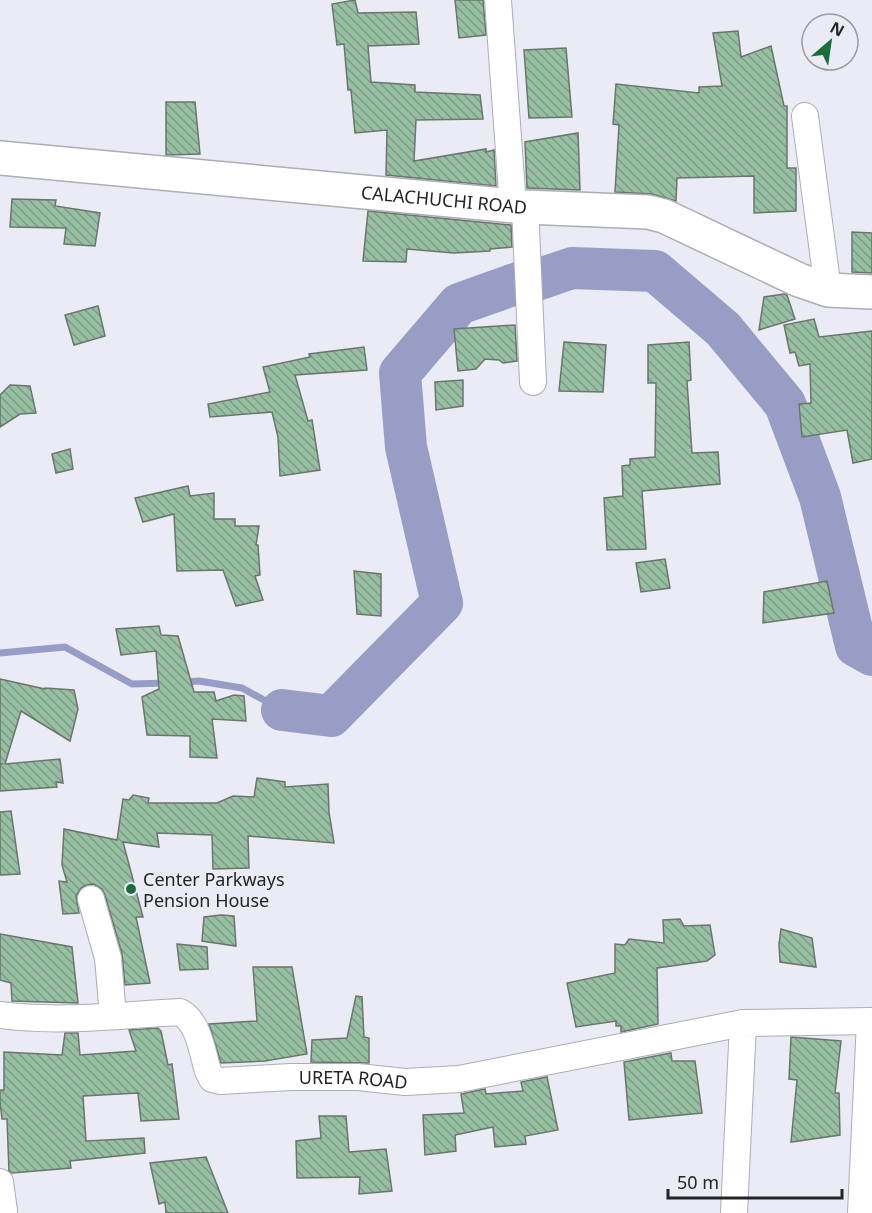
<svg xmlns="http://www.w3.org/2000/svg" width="872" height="1213" viewBox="0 0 872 1213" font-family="'Noto Sans',sans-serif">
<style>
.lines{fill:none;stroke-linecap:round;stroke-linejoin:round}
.stream{stroke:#989dc6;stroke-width:7}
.river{stroke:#989dc6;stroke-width:42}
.building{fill:url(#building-back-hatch);stroke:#6c746e;stroke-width:1.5}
.minor-casing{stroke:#acadb7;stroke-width:28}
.tertiary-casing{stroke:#acadb7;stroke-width:36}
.minor{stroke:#fff;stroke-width:26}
.tertiary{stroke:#fff;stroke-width:33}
.poi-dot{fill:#1b6d3e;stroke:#eaebf5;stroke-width:2}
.labels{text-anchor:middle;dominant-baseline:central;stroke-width:5;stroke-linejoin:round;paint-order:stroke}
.street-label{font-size:18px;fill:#242428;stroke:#eaebf5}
.poi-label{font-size:18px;fill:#242428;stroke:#eaebf5;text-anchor:start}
</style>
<defs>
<pattern id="building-back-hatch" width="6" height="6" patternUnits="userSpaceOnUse" patternTransform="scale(1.5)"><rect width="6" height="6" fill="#97c0a2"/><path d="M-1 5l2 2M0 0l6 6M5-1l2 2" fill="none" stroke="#7b9c84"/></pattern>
</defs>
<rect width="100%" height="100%" fill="#eaebf5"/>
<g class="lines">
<!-- stream -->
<g class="stream">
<polyline points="0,653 65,647 132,684 167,683"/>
<polyline points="184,682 199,681 242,688 282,710"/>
</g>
<!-- river -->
<g class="river">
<polyline points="534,281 572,268 655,271 723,329 785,404 820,497 856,646 872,655"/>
<polyline points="282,710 331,716 442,603 406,447 400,373 459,304 521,282"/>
</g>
</g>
<!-- building -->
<g class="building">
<polygon points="355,0 358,13 416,12 419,44 368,46 371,82 415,85 415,92 480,95 483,119 416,120 414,161 486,149 486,152 494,150 496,186 386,175 387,130 355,133 351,90 348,90 344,44 337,45 332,4"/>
<polygon points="455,0 483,0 486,35 459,38"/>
<polygon points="738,31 741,57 771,46 784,106 787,106 787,168 796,168 796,211 754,213 754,176 677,178 676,201 652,194 615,192 619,125 613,124 616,84 699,93 699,87 722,86 713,33"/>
<polygon points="566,48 572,117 529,118 524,50"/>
<polygon points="166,102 195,102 200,154 166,155"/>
<polygon points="578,133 580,190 527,188 525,142"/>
<polygon points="12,199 56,200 55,206 100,213 95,246 64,244 66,228 10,227"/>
<polygon points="368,211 511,225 512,247 490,249 490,251 454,253 407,249 406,262 363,261"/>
<polygon points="852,232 872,233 872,273 852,272"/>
<polygon points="784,294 787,295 795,319 759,330 764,297"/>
<polygon points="98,306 105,336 74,345 65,315"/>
<polygon points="814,319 819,337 872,331 872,459 853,463 847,430 802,437 799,404 811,403 810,364 799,366 795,352 790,353 784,325"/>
<polygon points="515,325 517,361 503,363 499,360 485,359 476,369 458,371 454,329"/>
<polygon points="564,342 606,345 603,392 559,391"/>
<polygon points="689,342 691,380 687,381 692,453 718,452 720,484 642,491 646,549 607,550 604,498 623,496 622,466 630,465 630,459 655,457 656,383 648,383 648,345"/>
<polygon points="364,347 367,370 295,375 308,421 312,420 320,470 280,476 278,437 272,412 210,417 208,404 270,392 263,367 310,357 309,354"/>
<polygon points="463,380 463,406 436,410 435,382"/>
<polygon points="10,385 30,386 36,413 20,414 0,427 0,395"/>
<polygon points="70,449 73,469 56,473 52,454"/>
<polygon points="188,486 190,496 214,493 214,519 235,519 235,526 259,526 256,545 258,545 260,575 255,576 263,600 236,606 223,570 177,571 174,514 143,522 135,498"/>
<polygon points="665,559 670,588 641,592 636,563"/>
<polygon points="354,571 381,574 381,616 357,614"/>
<polygon points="827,581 834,613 763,623 764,592"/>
<polygon points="159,626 161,635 178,636 194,692 214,692 216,701 234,695 244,696 246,721 212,719 217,758 190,757 190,736 147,735 142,697 159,689 156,651 121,655 116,629"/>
<polygon points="0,679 45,689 45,688 74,690 78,709 70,741 21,711 5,764 60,759 63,783 56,782 57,787 0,791 0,764 3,764 0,764"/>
<polygon points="257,778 285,782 285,787 328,784 329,812 334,843 248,836 249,868 213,869 212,835 157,833 159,847 123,842 143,917 136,917 150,983 125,985 122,954 105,895 102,889 94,884 86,885 81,888 76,896 79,913 63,914 59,881 67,882 62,865 64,829 117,840 123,799 129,800 133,795 149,798 148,803 217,803 233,796 254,797"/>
<polygon points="11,811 20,874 0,875 0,812"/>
<polygon points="221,915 234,916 236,946 202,941 204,917"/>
<polygon points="680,919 684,926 710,925 715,955 707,961 657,968 658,1024 621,1032 621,1026 616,1026 616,1021 576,1027 567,983 615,973 615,944 625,945 629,939 664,943 663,920"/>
<polygon points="781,929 812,938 816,967 780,962 779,944"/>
<polygon points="0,934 72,947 78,1003 12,1001 11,983 0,980"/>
<polygon points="177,944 207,947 208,969 180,970"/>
<polygon points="253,967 292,967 307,1054 265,1061 221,1063 209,1024 257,1021"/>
<polygon points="356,996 362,997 364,1037 369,1038 369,1063 311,1062 312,1040 347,1038"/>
<polygon points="158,1028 161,1031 168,1065 172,1064 179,1119 141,1121 138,1093 83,1096 86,1141 144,1138 145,1153 70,1161 71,1168 12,1173 9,1171 7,1119 2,1119 0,1102 0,1090 4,1090 4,1052 62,1055 65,1033 78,1033 80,1055 136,1051 129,1030"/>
<polygon points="791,1037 841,1041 835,1093 839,1093 840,1135 791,1142 797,1080 789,1079"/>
<polygon points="671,1053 672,1061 695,1061 702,1113 629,1120 624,1062"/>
<polygon points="547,1077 558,1130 525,1136 526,1144 495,1147 493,1127 455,1135 456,1151 425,1155 423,1115 464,1113 461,1094 485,1089 486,1094 523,1091 521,1082"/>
<polygon points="319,1116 346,1116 349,1152 386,1149 392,1191 359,1194 360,1177 297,1178 296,1141 321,1138"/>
<polygon points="206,1157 228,1213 166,1213 165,1202 159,1204 150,1163"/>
</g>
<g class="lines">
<defs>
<g id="minor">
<polyline points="498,0 513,206"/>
<polyline points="805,116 828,290"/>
<polyline points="525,207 533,382"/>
<polyline points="91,899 108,958 113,1016"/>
<path id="s1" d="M0 1015C60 1023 120 1015 180 1012 199 1022 202 1052 208 1071L212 1079 220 1081 291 1077H358L405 1082 459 1079 743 1023"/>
<polyline points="0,1182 4,1211"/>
<polyline points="734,1213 743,1023 872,1021"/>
<polyline points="861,1213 870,1021"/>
</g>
<g id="tertiary">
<path id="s2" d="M0 158 525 207 648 212 664 216 799 280 828 290 872 292"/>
</g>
</defs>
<!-- minor casing -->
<use href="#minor" class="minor-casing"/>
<!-- tertiary casing -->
<use href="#tertiary" class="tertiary-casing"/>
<!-- minor -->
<use href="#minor" class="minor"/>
<!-- tertiary -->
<use href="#tertiary" class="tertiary"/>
</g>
<!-- markers -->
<circle class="poi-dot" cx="131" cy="889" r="6"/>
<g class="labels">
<!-- street labels -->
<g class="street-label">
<text stroke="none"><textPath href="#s2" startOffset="446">CALACHUCHI ROAD</textPath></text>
<text stroke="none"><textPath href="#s1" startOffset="398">URETA ROAD</textPath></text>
</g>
<!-- poi labels -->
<g class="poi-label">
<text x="143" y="879">Center Parkways<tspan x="143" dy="21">Pension House</tspan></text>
</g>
</g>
<!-- north arrow -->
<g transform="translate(830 42) rotate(29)"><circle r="28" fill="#eaebf5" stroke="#9b9ba3" stroke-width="1.5"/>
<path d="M0-4.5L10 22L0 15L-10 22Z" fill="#1b6d3e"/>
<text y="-9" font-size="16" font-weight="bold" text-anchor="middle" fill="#242428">N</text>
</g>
<!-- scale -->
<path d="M668 1189v9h174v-9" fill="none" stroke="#242428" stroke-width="3"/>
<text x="677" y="1189" font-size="18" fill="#242428" stroke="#eaebf5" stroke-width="4.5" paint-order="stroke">50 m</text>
</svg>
